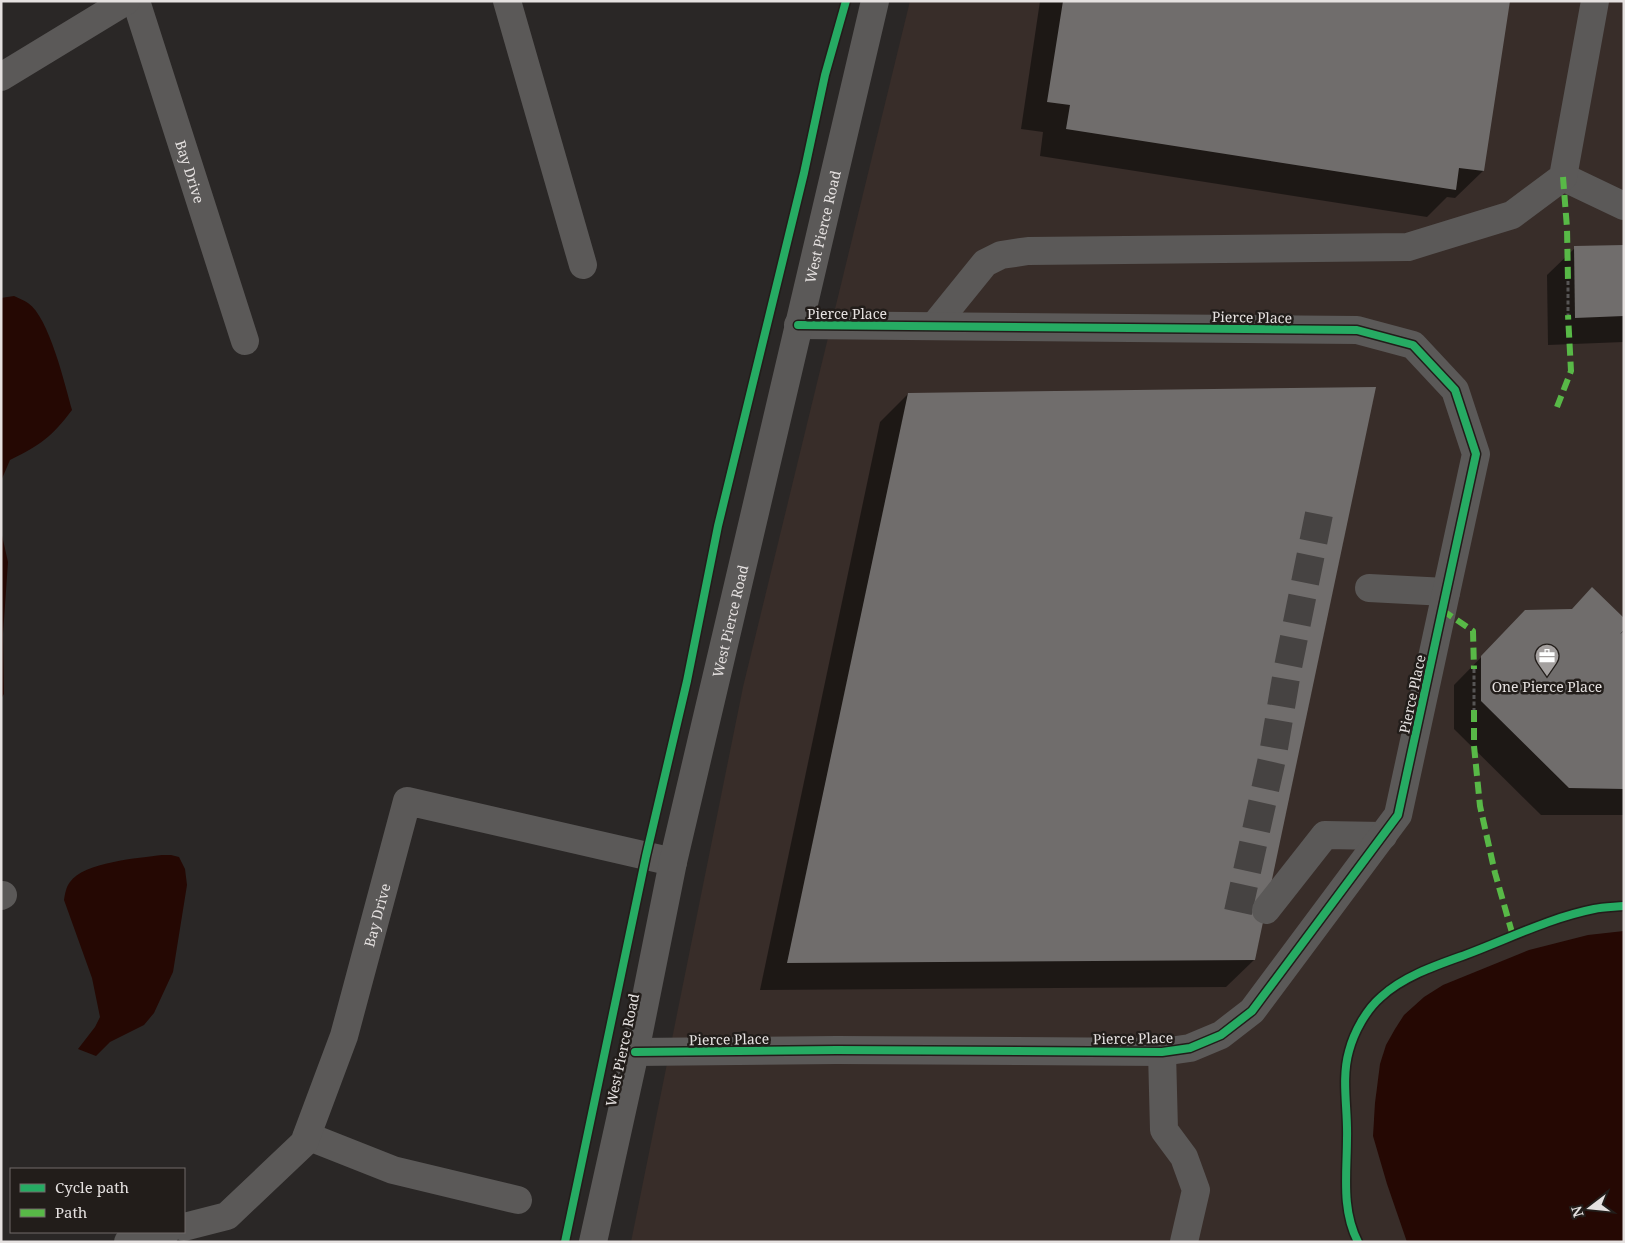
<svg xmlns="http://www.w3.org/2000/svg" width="1625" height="1243" viewBox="0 0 1625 1243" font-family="'Noto Serif',serif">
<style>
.built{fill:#382d29}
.water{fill:#250803}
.shadow{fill:#0007}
.building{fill:#706d6c}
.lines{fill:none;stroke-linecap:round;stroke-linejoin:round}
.minor-tunnel{stroke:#464342;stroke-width:28;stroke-dasharray:28 14;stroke-linecap:butt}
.path{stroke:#575555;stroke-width:3;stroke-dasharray:4 2.5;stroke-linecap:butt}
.minor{stroke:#5b5958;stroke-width:28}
.quiet{stroke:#58b947;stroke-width:6;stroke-dasharray:12 6;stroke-linecap:butt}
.cycleway-casing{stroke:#221d1a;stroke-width:11}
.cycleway{stroke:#26ab63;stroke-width:8}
.labels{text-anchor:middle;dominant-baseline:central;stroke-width:5;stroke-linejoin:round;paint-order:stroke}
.street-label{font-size:14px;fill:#e5e1e0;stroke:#221d1a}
.poi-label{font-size:14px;fill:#e5e1e0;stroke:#221d1a}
</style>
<rect width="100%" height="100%" fill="#2a2726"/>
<!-- built -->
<polygon class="built" points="910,1 1624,1 1624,1242 631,1242 743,687"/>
<!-- water -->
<g class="water">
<path d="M14 296C18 298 24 300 28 303 49 317 65 385 72 410 52 437 40 445 10 460L1 481V298Z"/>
<polygon points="1,531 8,562 3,634 4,694 1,699"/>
<path d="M162 855H171L179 857 185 869 187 885 173 972 154 1013 144 1025 110 1042 96 1056 78 1049 95 1027 100 1017 92 978 64 900C65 894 66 887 70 882 84 862 139 858 162 855Z"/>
<polygon points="1624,931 1624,1242 1407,1242 1387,1184 1373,1136 1375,1103 1380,1064 1386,1045 1395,1029 1404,1015 1424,997 1443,985 1529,950 1588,935"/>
</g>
<!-- shadow -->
<g class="shadow">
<polygon points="1040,1 1508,1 1483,171 1455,198 1447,197 1427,217 1040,156 1043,132 1021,129"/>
<polygon points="1624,247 1624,342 1548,345 1547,275 1575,248"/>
<polygon points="908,394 1254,960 1226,987 760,990 880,422"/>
<polygon points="1624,629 1624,815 1541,815 1454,729 1454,685 1498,640"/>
</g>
<!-- building -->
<g class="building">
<polygon points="1063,1 1510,1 1484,171 1459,168 1456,190 1066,129 1070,105 1047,102"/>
<polygon points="1624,245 1624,316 1575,318 1574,246"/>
<polygon points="1376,387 1255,960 787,963 908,393"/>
<polygon points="1592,587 1624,618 1624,630 1620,634 1624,631 1624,789 1569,788 1481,701 1481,656 1525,610 1572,609"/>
</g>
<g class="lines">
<!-- minor-tunnel -->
<polyline class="minor-tunnel" points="1238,912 1273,754 1287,672 1320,509"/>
<!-- path -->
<g class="path">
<polyline points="1568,281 1568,315"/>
<polyline points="1474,669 1474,710"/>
</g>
<!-- minor -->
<g class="minor">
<path id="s1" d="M136 1 245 341"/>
<polyline points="507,1 583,265"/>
<polyline points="1,77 126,1"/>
<polyline points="1563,177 1624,206"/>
<polyline points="934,326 985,263 1001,255 1028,251 1408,247 1512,215 1563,177 1595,1"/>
<polyline points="1369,588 1446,592"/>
<polyline points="1,896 3,895"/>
<polyline points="1266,910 1325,835 1383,836"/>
<polyline points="635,1052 837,1050 1162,1052 1190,1048 1221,1035 1252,1011 1398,815 1476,454 1455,390 1413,345 1357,330 798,325"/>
<polyline points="1162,1052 1164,1130 1184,1157 1196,1190 1184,1242"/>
<polyline points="307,1136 393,1170 518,1200"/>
<path id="s2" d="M184 1227 227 1216 304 1143 344 1036 407 801 673 862"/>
<polyline points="128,1242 166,1232"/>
<path id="s3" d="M593 1242 635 1052 673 862 875 1"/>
</g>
<!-- quiet -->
<g class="quiet">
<polyline points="1563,177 1567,228 1568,281"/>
<polyline points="1557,407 1571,371 1568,315"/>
<polyline points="1442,610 1473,631 1474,669"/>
<polyline points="1474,710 1474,746 1480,806 1495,873 1513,936"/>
</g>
<defs>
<g id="cycleway">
<polyline points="635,1052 837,1050 1162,1052 1190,1048 1221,1035 1252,1011 1398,815 1476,454 1455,390 1413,345 1357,330 798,325"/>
<polyline points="565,1242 646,856 687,681 718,526 804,173 825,75 846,1"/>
<path d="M1358 1242C1341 1209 1347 1173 1347 1138 1348 1109 1341 1079 1349 1051 1354 1032 1366 1010 1381 997 1404 976 1437 965 1465 955 1508 939 1549 918 1594 909 1603 907 1614 907 1624 906"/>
</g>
</defs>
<!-- cycleway casing -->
<use href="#cycleway" class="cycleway-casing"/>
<!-- cycleway -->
<use href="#cycleway" class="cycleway"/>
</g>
<!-- icons -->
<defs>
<symbol id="office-pin" viewBox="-11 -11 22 30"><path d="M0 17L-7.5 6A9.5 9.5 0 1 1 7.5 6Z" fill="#a4a09f" stroke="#221d1a"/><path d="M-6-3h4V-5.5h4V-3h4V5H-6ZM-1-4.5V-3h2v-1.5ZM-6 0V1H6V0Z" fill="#fff"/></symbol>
</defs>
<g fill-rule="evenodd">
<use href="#office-pin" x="1533" y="642" width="28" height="38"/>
</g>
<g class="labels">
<!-- street labels -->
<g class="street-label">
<text stroke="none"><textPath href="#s1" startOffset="179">Bay Drive</textPath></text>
<text stroke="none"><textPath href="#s3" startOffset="1041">West Pierce Road</textPath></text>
<text x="847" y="313">Pierce Place</text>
<text transform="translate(1252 317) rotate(1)">Pierce Place</text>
<text stroke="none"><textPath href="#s3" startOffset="636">West Pierce Road</textPath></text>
<text transform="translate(1412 694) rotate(-78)">Pierce Place</text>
<text stroke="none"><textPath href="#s2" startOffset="390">Bay Drive</textPath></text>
<text transform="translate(1133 1038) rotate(-1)">Pierce Place</text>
<text transform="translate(729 1039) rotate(-1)">Pierce Place</text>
<text transform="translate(622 1050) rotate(-78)">West Pierce Road</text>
</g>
<!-- poi labels -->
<g class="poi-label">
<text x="1547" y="686">One Pierce Place</text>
</g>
</g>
<!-- border -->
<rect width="1625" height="1243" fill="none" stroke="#e5e1e0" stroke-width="5"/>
<!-- legend -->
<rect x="10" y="1168" width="175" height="65" fill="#221d1a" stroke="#706b69"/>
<rect x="20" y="1184" width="25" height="8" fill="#26ab63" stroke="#706b69"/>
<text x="55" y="1193" font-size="15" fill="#e5e1e0">Cycle path</text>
<rect x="20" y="1209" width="25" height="8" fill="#58b947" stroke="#706b69"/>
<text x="55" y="1218" font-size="15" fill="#e5e1e0">Path</text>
<!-- north arrow -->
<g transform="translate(1590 1208) rotate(254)" stroke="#221d1a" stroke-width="4" paint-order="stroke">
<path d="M0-4L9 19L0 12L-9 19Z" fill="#e5e1e0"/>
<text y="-8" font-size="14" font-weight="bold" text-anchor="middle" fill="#e5e1e0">N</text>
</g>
</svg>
